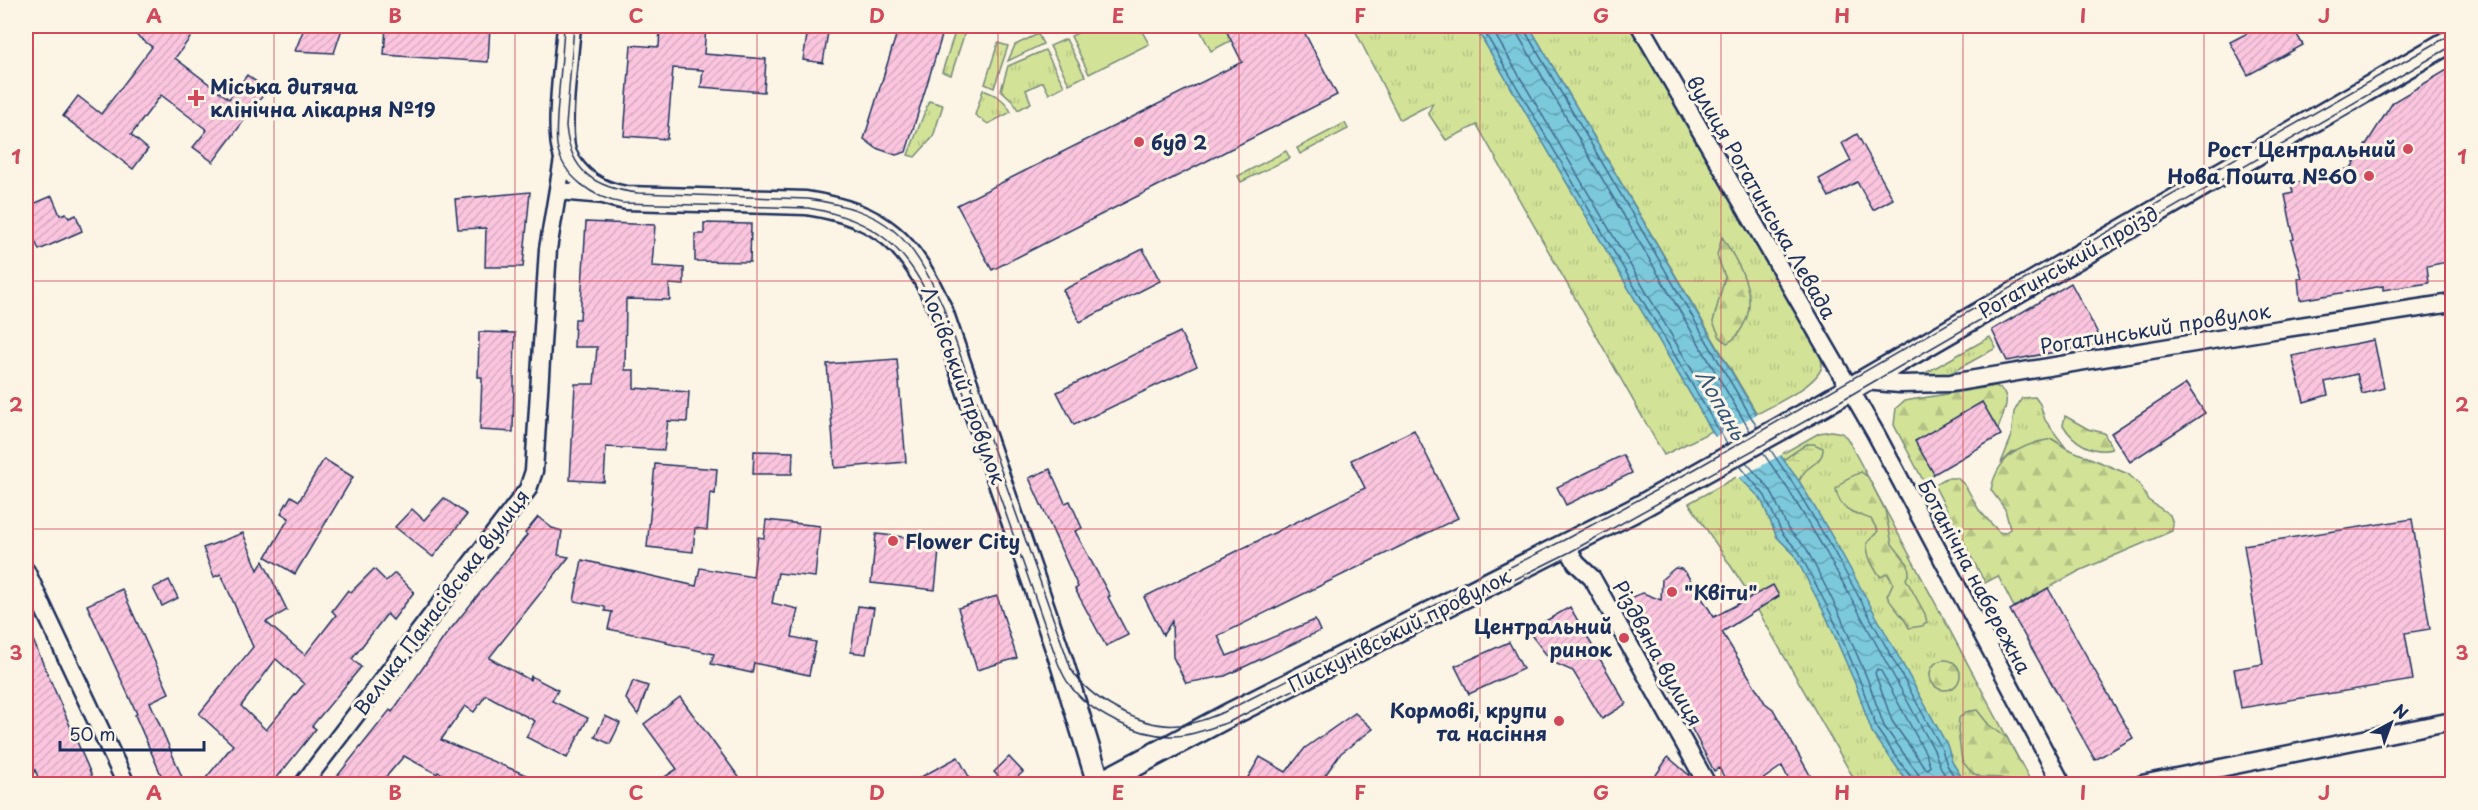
<svg xmlns="http://www.w3.org/2000/svg" width="2478" height="810" viewBox="0 0 2478 810" font-family="'Playpen Sans',sans-serif">
<style>
.grass{fill:url(#grass-tufts);stroke:#76897a;stroke-width:1.5}
.forest{fill:url(#forest-firs);stroke:#76897a;stroke-width:1.5}
.wetland{fill:url(#wetland-marsh);stroke:#76897a;stroke-width:1.5}
.garden{fill:#d2e397;stroke:#76897a;stroke-width:1.5}
.water{fill:url(#water-waves);stroke:#558baa;stroke-width:1.5}
.pier{fill:#fcf5e5}
.lines{fill:none;stroke-linecap:round;stroke-linejoin:round}
.shore{stroke:#426d90;stroke-width:1.5}
.building{fill:url(#building-hatch);stroke:#1b2f5e;stroke-width:1.5;fill-rule:evenodd}
.street-casing{stroke:#1b2f5e;stroke-width:21}
.secondary-casing{stroke:#1b2f5e;stroke-width:27}
.street{stroke:#fcf5e5;stroke-width:16}
.secondary{stroke:#fcf5e5;stroke-width:22}
.tram{stroke:#1b2f5e;stroke-width:1.5}
.grid{fill:none;stroke:#d1495b;stroke-width:1.5;stroke-opacity:0.55}
.poi-dot{fill:#d1495b;stroke:#fcf5e5;stroke-width:2}
.labels{text-anchor:middle;dominant-baseline:central;stroke-width:6;stroke-linejoin:round;paint-order:stroke}
.poi-label{font-size:20px;font-weight:bold;fill:#1b2f5e;stroke:#fcf5e5;text-anchor:start}
.street-label{font-size:20px;fill:#1b2f5e;stroke:#fcf5e5}
.water-label{font-size:21px;font-style:italic;fill:#33567e;stroke:#fcf5e5}
.neatline{fill:none;stroke:#d1495b;stroke-width:2}
.grid-label{font-size:20px;text-anchor:middle;font-weight:bold;fill:#d1495b}
</style>
<defs>
<pattern id="grass-tufts" width="24" height="20" patternUnits="userSpaceOnUse" patternTransform="scale(1.5)"><rect width="24" height="20" fill="#d2e397"/><path d="M3 7l-1-3M5 7V3M7 7l1-3M15 17l-1-3M17 17v-4M19 17l1-3" fill="none" stroke="#b4c385"/></pattern>
<pattern id="forest-firs" width="22" height="20" patternUnits="userSpaceOnUse" patternTransform="scale(1.5)"><rect width="22" height="20" fill="#d2e397"/><path d="M5 1l3.5 6h-7zM16 11l3.5 6h-7z" fill="#b4c385"/></pattern>
<pattern id="wetland-marsh" width="20" height="14" patternUnits="userSpaceOnUse" patternTransform="scale(1.5)"><rect width="20" height="14" fill="#d2e397"/><path d="M1 5h8M5 5V1M11 12h8M15 12V8" fill="none" stroke="#b4c385"/></pattern>
<pattern id="water-waves" width="16" height="10" patternUnits="userSpaceOnUse" patternTransform="scale(1.5)"><rect width="16" height="10" fill="#7cc9dc"/><path d="M0 5q4-4 8 0t8 0" fill="none" stroke="#65a4b6"/></pattern>
<pattern id="building-hatch" width="6" height="6" patternUnits="userSpaceOnUse" patternTransform="scale(1.5)"><rect width="6" height="6" fill="#fbc5de"/><path d="M-1 1l2-2M0 6l6-6M5 7l2-2" fill="none" stroke="#d7aac1"/></pattern>
</defs>
<rect width="100%" height="100%" fill="#fcf5e5"/>
<filter id="ink" filterUnits="userSpaceOnUse"><feTurbulence type="fractalNoise" baseFrequency=".0167" numOctaves="2"/><feDisplacementMap in="SourceGraphic" scale="12" xChannelSelector="R" yChannelSelector="G"/><feConvolveMatrix kernelMatrix="1 2 1 2 8 2 1 2 1" color-interpolation-filters="sRGB"/></filter>
<g filter="url(#ink)">
<!-- grass -->
<g class="grass">
<polygon points="1198,26 1224,26 1232,40 1211,51"/>
<polygon points="1353,26 1475,26 1712,431 1664,455 1477,125 1446,140 1428,113 1433,103 1400,120"/>
<path d="M1529 26H1630L1821 356C1821 359 1822 362 1822 366 1818 385 1773 405 1757 414Z"/>
<polygon points="956,29 965,32 951,75 942,72"/>
<polygon points="1038,34 1043,44 1008,61 1015,45"/>
<polygon points="1066,39 1085,76 1069,84 1050,46"/>
<polygon points="998,43 1008,46 994,88 985,84"/>
<polygon points="1045,50 1064,86 1049,94 1043,82 1026,90 1031,103 1018,110 1013,101 1001,90 1008,66"/>
<path d="M983 90C996 95 1005 99 1011 112L988 124 975 115Z"/>
<polygon points="929,101 943,105 933,137 915,157 908,155"/>
<polygon points="1345,123 1348,129 1300,154 1297,148"/>
<polygon points="1286,151 1290,158 1241,182 1238,176"/>
<polygon points="1990,337 1996,348 1949,374 1922,375"/>
<polygon points="2035,397 2040,404 2045,420 2066,448 2052,439 2013,452 2001,463 2011,438 2014,412 2022,398"/>
<polygon points="1831,431 1842,433 1847,438 2032,784 1966,784 1952,762 1947,745 1837,545 1799,481 1806,469 1807,444 1783,460 1780,455 1819,433"/>
<polygon points="1740,475 1761,499 1777,537 1794,554 1827,618 1855,683 1872,732 1909,784 1857,784 1744,586 1689,503"/>
</g>
<!-- forest -->
<g class="forest">
<path d="M1722 237C1738 262 1760 296 1743 326 1738 334 1736 339 1727 343L1720 337 1713 322 1725 277 1717 255Z"/>
<path d="M1996 386C2015 395 2003 413 1998 429L1982 402 1934 474 1925 484 1894 425 1896 408 1904 401Z"/>
<path d="M2065 416 2088 429 2104 433 2112 449C2092 454 2073 442 2063 425Z"/>
<path d="M2052 439 2066 448 2128 474 2140 485 2148 500 2170 515 2173 524 2172 531 2079 571 2014 607 1998 576 1985 583 1934 485 1946 478H1957L1965 485 1979 510 1999 532 2004 533 2010 529 2005 509 1991 490C1997 457 2021 444 2052 439Z"/>
<path d="M1861 472 1868 477 1885 510 1892 544 1908 564 1909 573 1906 579 1925 614 1927 623 1922 626 1909 628C1902 613 1893 608 1887 596L1893 583 1887 573 1881 577C1872 566 1867 557 1867 543L1878 531 1871 519C1854 513 1839 510 1836 489L1846 479Z"/>
<circle cx="1945" cy="675" r="15"/>
<polygon points="1977,710 1989,725 2007,738 2032,784 2021,784 2001,778 1981,777 1972,773 1962,761 1958,731 1959,718 1966,712"/>
</g>
<!-- wetland -->
<path class="wetland" d="M1807 444H1814L1823 448C1824 464 1803 466 1799 481L1783 460Z"/>
<!-- garden -->
<polygon class="garden" points="1092,26 1139,26 1149,44 1089,74 1071,36"/>
<!-- water -->
<polygon class="water" points="1475,26 1529,26 1780,455 1799,481 1837,545 1947,745 1952,762 1966,784 1909,784 1872,732 1855,683 1827,618 1794,554 1777,537 1761,499 1739,477"/>
<!-- pier -->
<polygon class="pier" points="1759,413 1783,454 1737,479 1713,438"/>
<g class="lines">
<!-- shore -->
<g class="shore">
<polyline points="1481,26 1727,444"/>
<polyline points="1490,26 1733,440"/>
<polyline points="1516,26 1518,35 1750,431"/>
<polyline points="1524,26 1525,31 1757,427"/>
<polyline points="1770,449 1794,485 1832,548 1941,747 1947,765 1959,784"/>
<polyline points="1763,453 1788,489 1826,552 1934,750 1941,768 1950,784"/>
<polyline points="1746,462 1771,491 1788,529 1806,548 1839,613 1867,678 1884,726 1919,775 1921,784"/>
<polyline points="1740,466 1765,496 1782,533 1799,552 1832,616 1860,681 1877,729 1912,779 1913,784"/>
<polygon points="1877,669 1881,671 1926,754 1930,766 1928,769 1925,768 1892,721 1875,673"/>
</g>
</g>
<!-- building -->
<g class="building">
<polygon points="124,26 199,26 175,58 229,99 247,75 267,90 213,162 193,147 207,130 161,95 131,135 148,149 133,169 63,116 78,96 101,114 152,47"/>
<polygon points="305,26 343,26 334,53 295,51"/>
<polygon points="386,26 490,26 488,62 384,55"/>
<polygon points="660,26 706,26 704,54 766,59 764,92 701,87 703,70 673,68 667,139 624,136 631,45 659,47"/>
<polygon points="899,26 945,26 906,152 896,155 876,148 864,139"/>
<polygon points="1224,26 1301,26 1337,95 992,270 957,205 1242,62"/>
<polygon points="2261,26 2292,26 2303,45 2248,75 2230,42"/>
<polygon points="808,29 828,32 823,63 803,60"/>
<polygon points="2452,67 2452,261 2427,266 2429,283 2383,290 2383,286 2300,300 2298,278 2302,278 2291,240 2294,239 2285,195 2293,193 2291,184 2351,168 2393,102"/>
<polygon points="1857,134 1893,199 1873,210 1857,182 1829,197 1819,179 1851,161 1842,143"/>
<polygon points="530,192 523,267 485,267 486,228 458,229 455,199"/>
<polygon points="52,196 60,215 66,213 69,218 76,215 82,231 39,250 26,220 26,207"/>
<polygon points="586,222 655,225 652,266 684,268 684,285 669,284 670,300 626,299 625,370 634,370 634,388 689,392 687,422 668,421 664,450 606,447 604,482 570,480 575,384 594,384 597,347 574,347 575,319 580,319"/>
<polygon points="704,223 751,224 750,262 695,261 695,234 704,234"/>
<polygon points="1143,249 1160,281 1080,322 1063,290"/>
<polygon points="2071,283 2103,343 2007,361 1992,330"/>
<polygon points="479,332 515,333 513,432 480,430 482,377 478,377"/>
<polygon points="1180,332 1197,366 1074,425 1057,392"/>
<polygon points="2374,340 2384,388 2362,394 2357,374 2325,382 2328,395 2304,402 2292,356"/>
<polygon points="897,359 906,462 835,468 827,364"/>
<polygon points="2186,384 2205,413 2130,462 2111,433"/>
<polygon points="1982,402 2001,435 1934,474 1915,441"/>
<polygon points="1414,430 1458,518 1218,636 1227,656 1315,620 1320,631 1225,676 1186,683 1173,657 1172,621 1163,635 1144,597 1365,488 1351,460"/>
<polygon points="754,451 793,452 792,474 753,474"/>
<polygon points="1623,455 1632,473 1566,505 1557,487"/>
<polygon points="324,459 353,477 295,574 266,557 289,518 281,513 291,496 299,501"/>
<polygon points="655,464 717,469 715,494 710,493 707,530 695,528 693,552 647,547"/>
<polygon points="1050,469 1065,503 1070,501 1082,528 1075,531 1110,596 1108,597 1128,635 1106,646 1075,589 1078,587 1029,478"/>
<polygon points="444,498 467,515 433,557 395,527 412,509 424,520"/>
<polygon points="538,517 552,528 562,531 558,555 569,557 489,658 530,680 531,676 558,690 552,701 588,718 567,758 526,737 535,721 486,695 474,712 465,706 441,740 548,784 489,784 473,778 472,781 466,779 464,784 438,772 437,774 404,756 380,784 331,784 390,710 392,712 445,636 527,535 525,533"/>
<polygon points="2412,519 2430,629 2405,633 2413,680 2241,708 2234,669 2263,664 2244,545"/>
<polygon points="766,520 820,526 815,577 778,573 772,603 798,609 792,637 816,642 809,675 754,663 752,673 711,664 714,654 666,643 667,641 608,629 612,612 605,611 605,607 574,601 582,560 696,586 700,568 753,577 758,537 764,538"/>
<path d="M243 533 258 570 263 561 287 610 266 622 305 655 336 615 332 611 348 590 351 592 374 569 386 581 395 573 414 592 393 620 387 614 352 659 361 667 312 726 316 729 272 784H201L233 745 199 714 253 647 221 574 214 577 203 548ZM276 659 304 684 266 730 241 706Z"/>
<polygon points="876,534 940,541 935,590 871,583"/>
<polygon points="1675,568 1681,569 1686,573 1714,617 1773,585 1779,596 1722,632 1765,703 1773,709 1815,784 1791,784 1782,766 1756,784 1728,784 1719,768 1714,771 1627,605 1629,598 1643,593 1661,600 1662,579"/>
<polygon points="169,580 178,598 162,606 153,588"/>
<polygon points="2048,588 2133,738 2095,760 2010,610"/>
<polygon points="122,589 169,693 150,702 185,784 165,784 135,715 137,714 87,605"/>
<polygon points="997,596 1017,658 977,670 958,608"/>
<polygon points="858,606 874,608 866,654 851,652"/>
<polygon points="1570,607 1626,704 1602,719 1573,671 1552,662 1528,631"/>
<polygon points="26,624 94,781 86,784 41,784 26,749"/>
<polygon points="1509,642 1523,669 1469,694 1455,666"/>
<polygon points="633,681 648,686 638,715 626,699"/>
<polygon points="680,697 744,784 654,784 677,769 644,724"/>
<polygon points="1355,713 1373,729 1341,753 1319,784 1244,784 1260,757 1286,772 1305,748"/>
<polygon points="605,716 620,723 610,744 595,737"/>
<polygon points="958,757 973,784 908,784"/>
<polygon points="1009,757 1023,772 1010,784 1006,784 994,772"/>
<polygon points="1668,757 1689,775 1684,784 1650,784"/>
</g>
<g class="lines">
<defs>
<g id="street">
<polyline points="1640,26 1876,434 2062,784"/>
<polyline points="558,191 605,195"/>
<polyline points="1863,381 1900,384 1951,383 2267,331 2452,303"/>
<polyline points="1567,546 1576,563 1592,578 1707,784"/>
<polyline points="26,571 126,784"/>
<polyline points="303,784 528,489 534,471 548,249 564,153"/>
<polyline points="2142,784 2452,721"/>
</g>
<path id="secondary" d="M569 26C567 54 556 131 565 154 576 180 600 194 626 198L806 203C883 215 910 242 941 311L1061 660 1099 784 1229 715 1633 511 1819 407 2452 40"/>
</defs>
<!-- street casing -->
<use href="#street" class="street-casing"/>
<!-- secondary casing -->
<use href="#secondary" class="secondary-casing"/>
<!-- street -->
<use href="#street" class="street"/>
<!-- secondary -->
<use href="#secondary" class="secondary"/>
<!-- tram -->
<g class="tram">
<path d="M564 26C563 47 561 69 559 90 558 108 555 127 557 145 562 177 594 198 622 203L808 208C875 219 907 247 934 308L1058 663C1061 670 1064 678 1069 684 1089 713 1135 735 1170 736 1190 737 1210 728 1229 722L1570 552 1811 418 2452 46"/>
<path d="M574 26 566 126C570 172 595 188 638 193L808 199C888 211 910 234 943 306L1071 669C1089 699 1142 729 1179 725 1194 724 1209 718 1224 712L1564 540 1695 469 2452 34"/>
</g>
</g>
</g>
<!-- grid -->
<path class="grid" d="M274 26V784M515 26V784M757 26V784M998 26V784M1239 26V784M1480 26V784M1721 26V784M1963 26V784M2204 26V784M26 281H2452M26 529H2452"/>
<!-- markers -->
<g class="poi-dot">
<path d="M193 89h6v6h6v6h-6v6h-6v-6h-6v-6h6z"/>
<circle cx="1139" cy="142" r="6"/>
<circle cx="2408" cy="149" r="6"/>
<circle cx="2369" cy="176" r="6"/>
<circle cx="893" cy="541" r="6"/>
<circle cx="1672" cy="592" r="6"/>
<circle cx="1624" cy="638" r="6"/>
<circle cx="1559" cy="721" r="6"/>
</g>
<g class="labels">
<!-- poi labels -->
<g class="poi-label">
<text x="210" y="86">Міська дитяча<tspan x="210" dy="23">клінічна лікарня №19</tspan></text>
<text x="1151" y="142">буд 2</text>
<text x="2396" y="149" text-anchor="end">Рост Центральний</text>
<text x="2357" y="176" text-anchor="end">Нова Пошта №60</text>
<text x="905" y="541">Flower City</text>
<text x="1684" y="592">"Квіти"</text>
<text x="1612" y="626" text-anchor="end">Центральний<tspan x="1612" dy="23">ринок</tspan></text>
<text x="1547" y="710" text-anchor="end">Кормові, крупи<tspan x="1547" dy="23">та насіння</tspan></text>
</g>
<!-- street labels -->
<g class="street-label">
<text transform="translate(1762 197) rotate(60)">вулиця Рогатинська Левада</text>
<text transform="translate(2068 262) rotate(-30)">Рогатинський проїзд</text>
<text transform="translate(2155 328) rotate(-9)">Рогатинський провулок</text>
<text transform="translate(964 385) rotate(70)">Лосівський провулок</text>
<text transform="translate(1975 576) rotate(62)">Ботанічна набережна</text>
<text transform="translate(441 602) rotate(-53)">Велика Панасівська вулиця</text>
<text transform="translate(1399 630) rotate(-27)">Пискунівський провулок</text>
<text transform="translate(1658 653) rotate(61)">Різдвяна вулиця</text>
</g>
<!-- water labels -->
<g class="water-label">
<text transform="translate(1722 404) rotate(60)">Лопань</text>
</g>
</g>
<!-- margin -->
<rect width="2478" height="810" fill="none" stroke="#fcf5e5" stroke-width="66"/>
<!-- north arrow -->
<g transform="translate(2391 723) rotate(41)" stroke="#fcf5e5" stroke-width="4.5" paint-order="stroke">
<path d="M0-4.5L10 22L0 15L-10 22Z" fill="#1b2f5e"/>
<text y="-9" font-size="16" font-weight="bold" text-anchor="middle" fill="#1b2f5e">N</text>
</g>
<!-- scale -->
<path d="M60 741v9h144v-9" fill="none" stroke="#1b2f5e" stroke-width="3"/>
<text x="69" y="741" font-size="18" fill="#1b2f5e" stroke="#fcf5e5" stroke-width="4.5" paint-order="stroke">50 m</text>
<rect x="33" y="33" width="2412" height="744" class="neatline"/>
<g class="grid-label">
<text x="154" y="23">A</text>
<text x="395" y="23">B</text>
<text x="636" y="23">C</text>
<text x="877" y="23">D</text>
<text x="1118" y="23">E</text>
<text x="1360" y="23">F</text>
<text x="1601" y="23">G</text>
<text x="1842" y="23">H</text>
<text x="2083" y="23">I</text>
<text x="2324" y="23">J</text>
<text x="16" y="164">1</text>
<text x="2462" y="164">1</text>
<text x="16" y="412">2</text>
<text x="2462" y="412">2</text>
<text x="16" y="660">3</text>
<text x="2462" y="660">3</text>
<text x="154" y="800">A</text>
<text x="395" y="800">B</text>
<text x="636" y="800">C</text>
<text x="877" y="800">D</text>
<text x="1118" y="800">E</text>
<text x="1360" y="800">F</text>
<text x="1601" y="800">G</text>
<text x="1842" y="800">H</text>
<text x="2083" y="800">I</text>
<text x="2324" y="800">J</text>
</g>
</svg>
